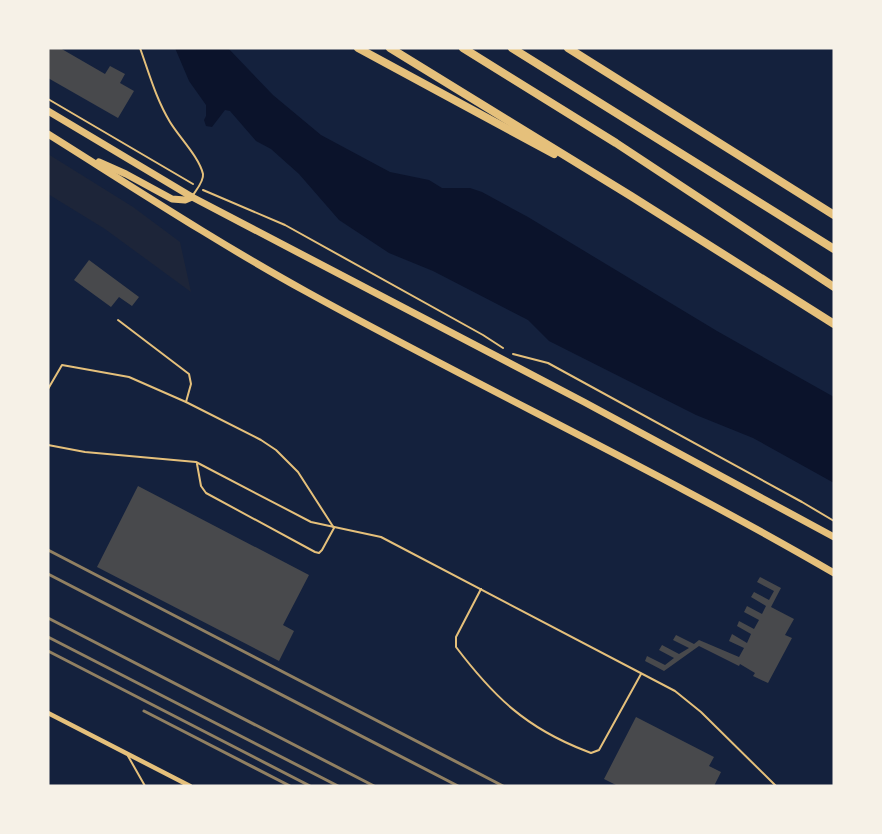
<svg xmlns="http://www.w3.org/2000/svg" width="882" height="834" viewBox="0 0 882 834" font-family="Roboto,sans-serif">
<style>
.green{fill:#1d2539}
.water{fill:#0b132b}
.building{fill:#48494c}
.lines{fill:none;stroke-linecap:round;stroke-linejoin:round}
.path{stroke:#e5c07b;stroke-width:2}
.service{stroke:#e5c07b;stroke-width:2}
.minor{stroke:#e5c07b;stroke-width:4.5}
.secondary{stroke:#e5c07b;stroke-width:7}
.motorway{stroke:#e5c07b;stroke-width:8}
.rail{stroke:#918062;stroke-width:3}
</style>
<rect width="100%" height="100%" fill="#14213d"/>
<!-- green -->
<polygon class="green" points="48,154 133,207 180,242 191,292 105,229 48,194"/>
<!-- water -->
<polygon class="water" points="175,48 228,48 273,95 321,135 390,172 429,180 442,188 470,188 482,192 528,217 717,331 834,397 834,483 753,438 696,415 549,341 528,320 433,271 389,253 339,220 299,174 271,149 256,141 230,111 225,110 212,127 206,126 204,120 206,116 206,105 189,81"/>
<!-- building -->
<g class="building">
<polygon points="48,48 60,48 105,74 110,66 125,74 120,83 134,91 118,118 48,78"/>
<polygon points="89,260 139,297 132,306 119,297 111,307 74,280"/>
<polygon points="138,486 309,575 283,625 294,631 279,661 97,567"/>
<polygon points="760,577 781,588 771,607 794,619 785,635 792,638 768,683 753,676 755,673 740,664 739,666 699,646 664,671 645,661 647,656 665,665 674,658 659,650 662,645 679,654 689,648 673,640 676,635 694,644 699,640 739,657 744,648 729,641 732,634 747,643 751,634 737,626 739,621 754,629 759,620 744,612 747,606 762,614 766,606 751,597 754,592 769,600 774,591 757,582"/>
<polygon points="636,717 714,757 709,766 721,772 714,786 618,786 604,779"/>
</g>
<g class="lines">
<!-- path -->
<g class="path">
<polyline points="48,99 193,184"/>
<polyline points="203,190 285,225 483,335 503,348"/>
<polyline points="513,354 548,363 802,502 834,521"/>
</g>
<!-- service -->
<g class="service">
<path d="M140 48C149 73 156 99 170 122 179 137 199 157 203 174 204 181 197 189 193 195"/>
<polyline points="118,320 189,374 191,384 186,402"/>
<polyline points="48,389 62,365 129,377 186,402 261,440 276,450 298,472 334,528 322,550 319,553 315,552 206,493 201,486 197,464"/>
<polyline points="48,445 85,452 196,462 311,522 381,537 675,691 701,712 776,786"/>
<path d="M481 589 456 637V647C494 697 526 728 586 751L591 753 599 750 641 674"/>
<polyline points="128,756 145,786"/>
</g>
<!-- minor -->
<polyline class="minor" points="48,713 190,786"/>
<!-- secondary -->
<g class="secondary">
<polyline points="48,111 192,197 584,402 834,537"/>
<path d="M48 134C134 188 218 243 307 292 481 388 662 473 834 573"/>
<polyline points="99,162 126,174 172,199 185,200 192,197"/>
</g>
<!-- motorway -->
<g class="motorway">
<polyline points="358,48 554,154"/>
<polyline points="390,48 631,196 834,324"/>
<polyline points="463,48 616,143 834,287"/>
<polyline points="512,48 834,249"/>
<polyline points="568,48 834,215"/>
</g>
<!-- rail -->
<g class="rail">
<polyline points="48,550 503,786"/>
<polyline points="48,574 458,786"/>
<polyline points="48,618 374,786"/>
<polyline points="48,637 338,786"/>
<polyline points="48,651 310,786"/>
<polyline points="144,711 290,786"/>
</g>
</g>
<!-- border -->
<rect width="882" height="834" fill="none" stroke="#f6f1e7" stroke-width="99"/>
</svg>
